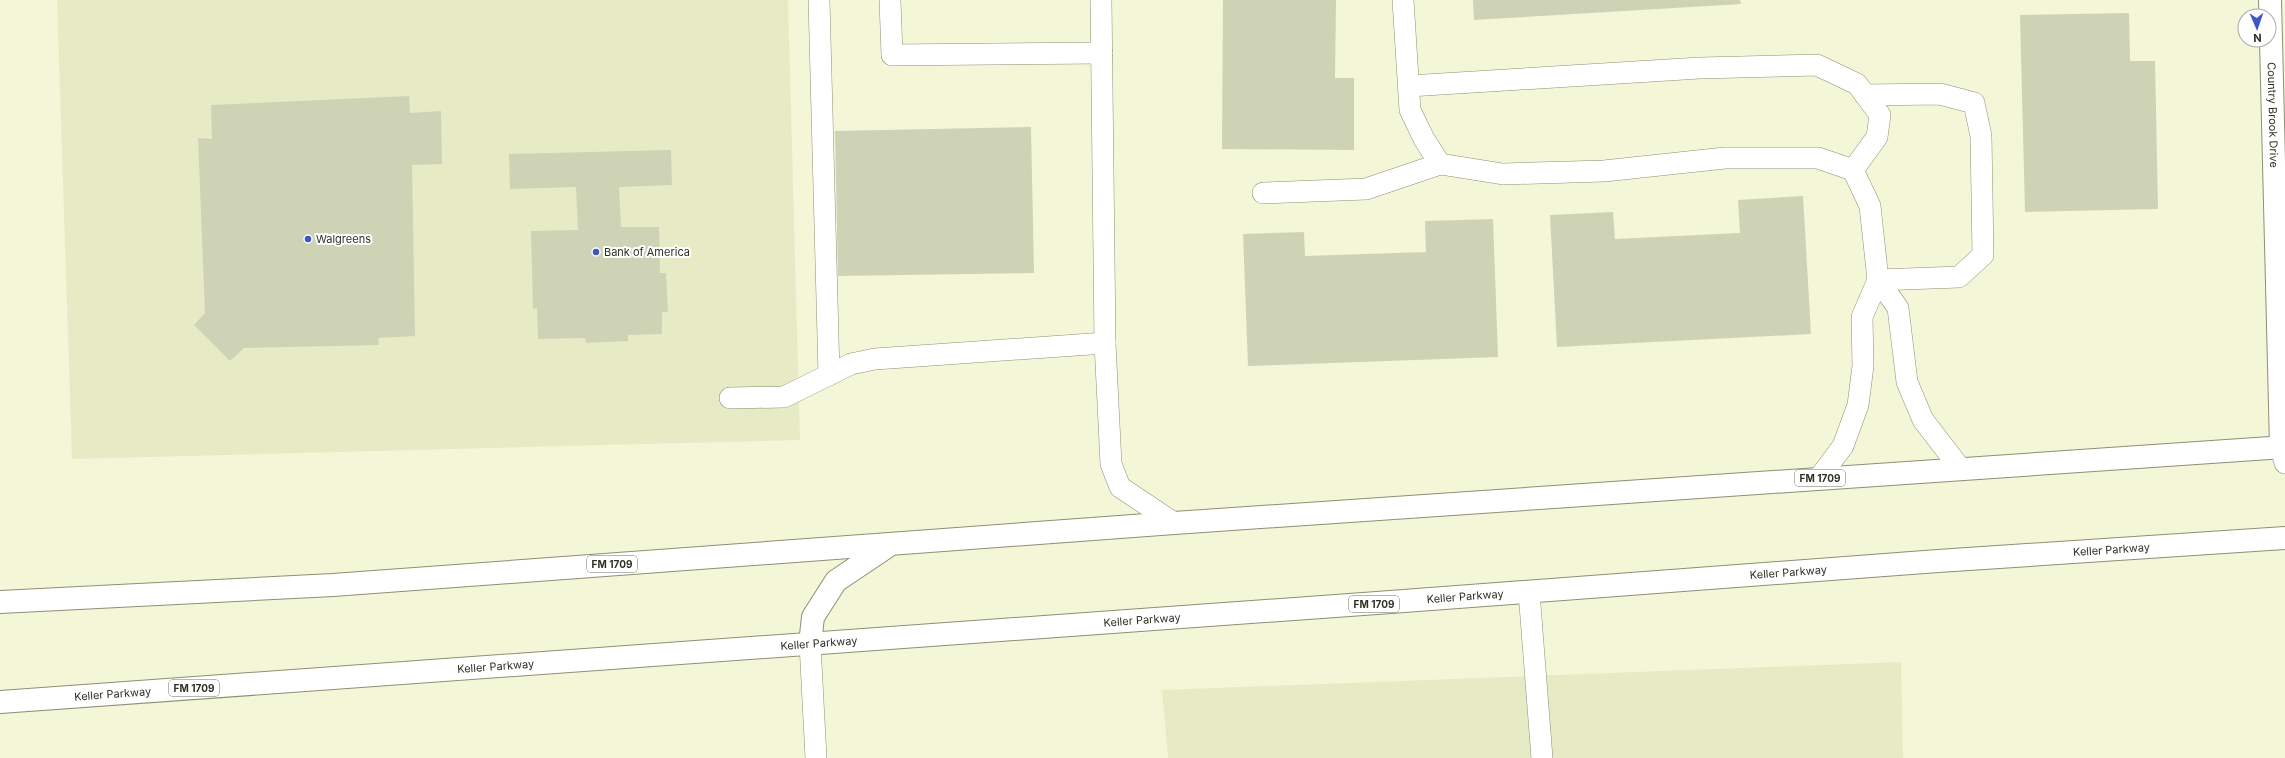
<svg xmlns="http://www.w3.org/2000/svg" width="2285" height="758" viewBox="0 0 2285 758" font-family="Inter,sans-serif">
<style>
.built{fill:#e6ebc5}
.building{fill:#cfd3b5}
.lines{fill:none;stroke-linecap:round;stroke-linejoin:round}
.service-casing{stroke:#8c9073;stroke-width:22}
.minor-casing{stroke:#8c9073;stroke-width:24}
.primary-casing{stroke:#8c9073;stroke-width:24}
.service{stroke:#fff;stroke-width:21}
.minor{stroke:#fff;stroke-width:22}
.primary{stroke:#fff;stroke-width:22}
.poi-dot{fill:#3d57c9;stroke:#fff;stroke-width:1.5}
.labels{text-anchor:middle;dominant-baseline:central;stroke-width:4;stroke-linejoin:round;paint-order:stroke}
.shield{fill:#fff;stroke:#6d6e66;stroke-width:1}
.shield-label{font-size:10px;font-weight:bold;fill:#2e3024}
.street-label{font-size:11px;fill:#2e3024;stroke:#fff}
.poi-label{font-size:11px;fill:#2e3024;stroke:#fff;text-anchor:start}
</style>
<rect width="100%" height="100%" fill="#f3f7d8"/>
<!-- built -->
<g class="built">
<polygon points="57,0 788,0 800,440 72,459"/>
<polygon points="1901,662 1903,758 1168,758 1162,690"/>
</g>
<!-- building -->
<g class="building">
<polygon points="1223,0 1336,0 1335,78 1354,78 1354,150 1222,149"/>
<polygon points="1473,0 1740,0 1741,4 1474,20"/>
<polygon points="2129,13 2130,61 2155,61 2158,209 2025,212 2020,15"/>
<polygon points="409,96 410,113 441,111 442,164 412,165 415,336 378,338 379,345 244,348 230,361 194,325 205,313 198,138 212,139 211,105"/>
<polygon points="1031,127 1034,273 838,276 835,131"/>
<polygon points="671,150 672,185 619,187 621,227 659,227 660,273 666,273 668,312 662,312 662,334 628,335 628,341 586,343 585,338 538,339 537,308 533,309 531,231 578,230 576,187 510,189 509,154"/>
<polygon points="1803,196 1811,334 1557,347 1550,215 1613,212 1615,239 1740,233 1738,200"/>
<polygon points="1493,219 1498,357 1248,366 1243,234 1304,232 1305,256 1426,252 1425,221"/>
</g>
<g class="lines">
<defs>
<g id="service">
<polyline points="819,0 829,375"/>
<polyline points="890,0 892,55 1102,53"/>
<polyline points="1403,0 1410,110 1424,139 1440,164 1503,174 1604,171 1725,158 1818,158 1853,170 1870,206 1878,280 1959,277 1983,255 1981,136 1974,103 1940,94 1865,95"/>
<polyline points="1409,86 1700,68 1817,65 1857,84 1880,115 1877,137 1853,170"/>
<polyline points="1263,193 1366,189 1440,164"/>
<polyline points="1105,343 1111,464 1120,487 1174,523"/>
<polyline points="730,398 784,397 851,364 875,359 1105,343 1101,0"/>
<polyline points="2281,447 2285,463"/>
<polyline points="1819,478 1843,446 1858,405 1863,366 1862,317 1878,280 1898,308 1907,382 1923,420 1960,468"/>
<polyline points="1529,592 1542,758"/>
<polyline points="810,644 816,758"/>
</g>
<g id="minor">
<path id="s1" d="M2270 0 2281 447"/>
</g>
<g id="primary">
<polyline points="0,602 333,585 1174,523 2285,447"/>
<polyline points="810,644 813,617 836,581 891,544"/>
<path id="s2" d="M0 702 1377 603 1938 561 2285 538"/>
</g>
</defs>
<!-- service casing -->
<use href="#service" class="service-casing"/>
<!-- minor casing -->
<use href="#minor" class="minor-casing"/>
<!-- primary casing -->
<use href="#primary" class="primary-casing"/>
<!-- service -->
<use href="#service" class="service"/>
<!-- minor -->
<use href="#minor" class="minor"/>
<!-- primary -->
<use href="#primary" class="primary"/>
</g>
<!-- markers -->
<g class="poi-dot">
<circle cx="308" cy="239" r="4"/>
<circle cx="596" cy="252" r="4"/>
</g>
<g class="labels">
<!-- shield labels -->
<g class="shield">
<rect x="1795" y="470" width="50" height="16" rx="3"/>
<rect x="587" y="556" width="50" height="16" rx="3"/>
<rect x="1349" y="596" width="50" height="16" rx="3"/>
<rect x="169" y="680" width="50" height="16" rx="3"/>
</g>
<g class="shield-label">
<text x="1820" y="478">FM 1709</text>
<text x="612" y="564">FM 1709</text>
<text x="1374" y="604">FM 1709</text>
<text x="194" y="688">FM 1709</text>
</g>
<!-- street labels -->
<g class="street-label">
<text stroke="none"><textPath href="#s1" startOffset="115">Country Brook Drive</textPath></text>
<text stroke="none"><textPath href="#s2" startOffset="2117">Keller Parkway</textPath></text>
<text stroke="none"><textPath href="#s2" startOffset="1793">Keller Parkway</textPath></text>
<text stroke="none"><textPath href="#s2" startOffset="1469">Keller Parkway</textPath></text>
<text stroke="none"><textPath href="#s2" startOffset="1145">Keller Parkway</textPath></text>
<text stroke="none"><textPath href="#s2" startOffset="821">Keller Parkway</textPath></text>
<text stroke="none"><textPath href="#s2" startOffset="497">Keller Parkway</textPath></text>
<text stroke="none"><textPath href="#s2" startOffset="113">Keller Parkway</textPath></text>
</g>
<!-- poi labels -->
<g class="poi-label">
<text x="316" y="239">Walgreens</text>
<text x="604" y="252">Bank of America</text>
</g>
</g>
<!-- north arrow -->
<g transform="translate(2257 28) rotate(178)"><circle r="19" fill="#ffffff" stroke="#abaca7"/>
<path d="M0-3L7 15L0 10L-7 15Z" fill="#3d57c9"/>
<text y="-6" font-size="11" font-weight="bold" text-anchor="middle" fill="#2e3024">N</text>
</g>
</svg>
